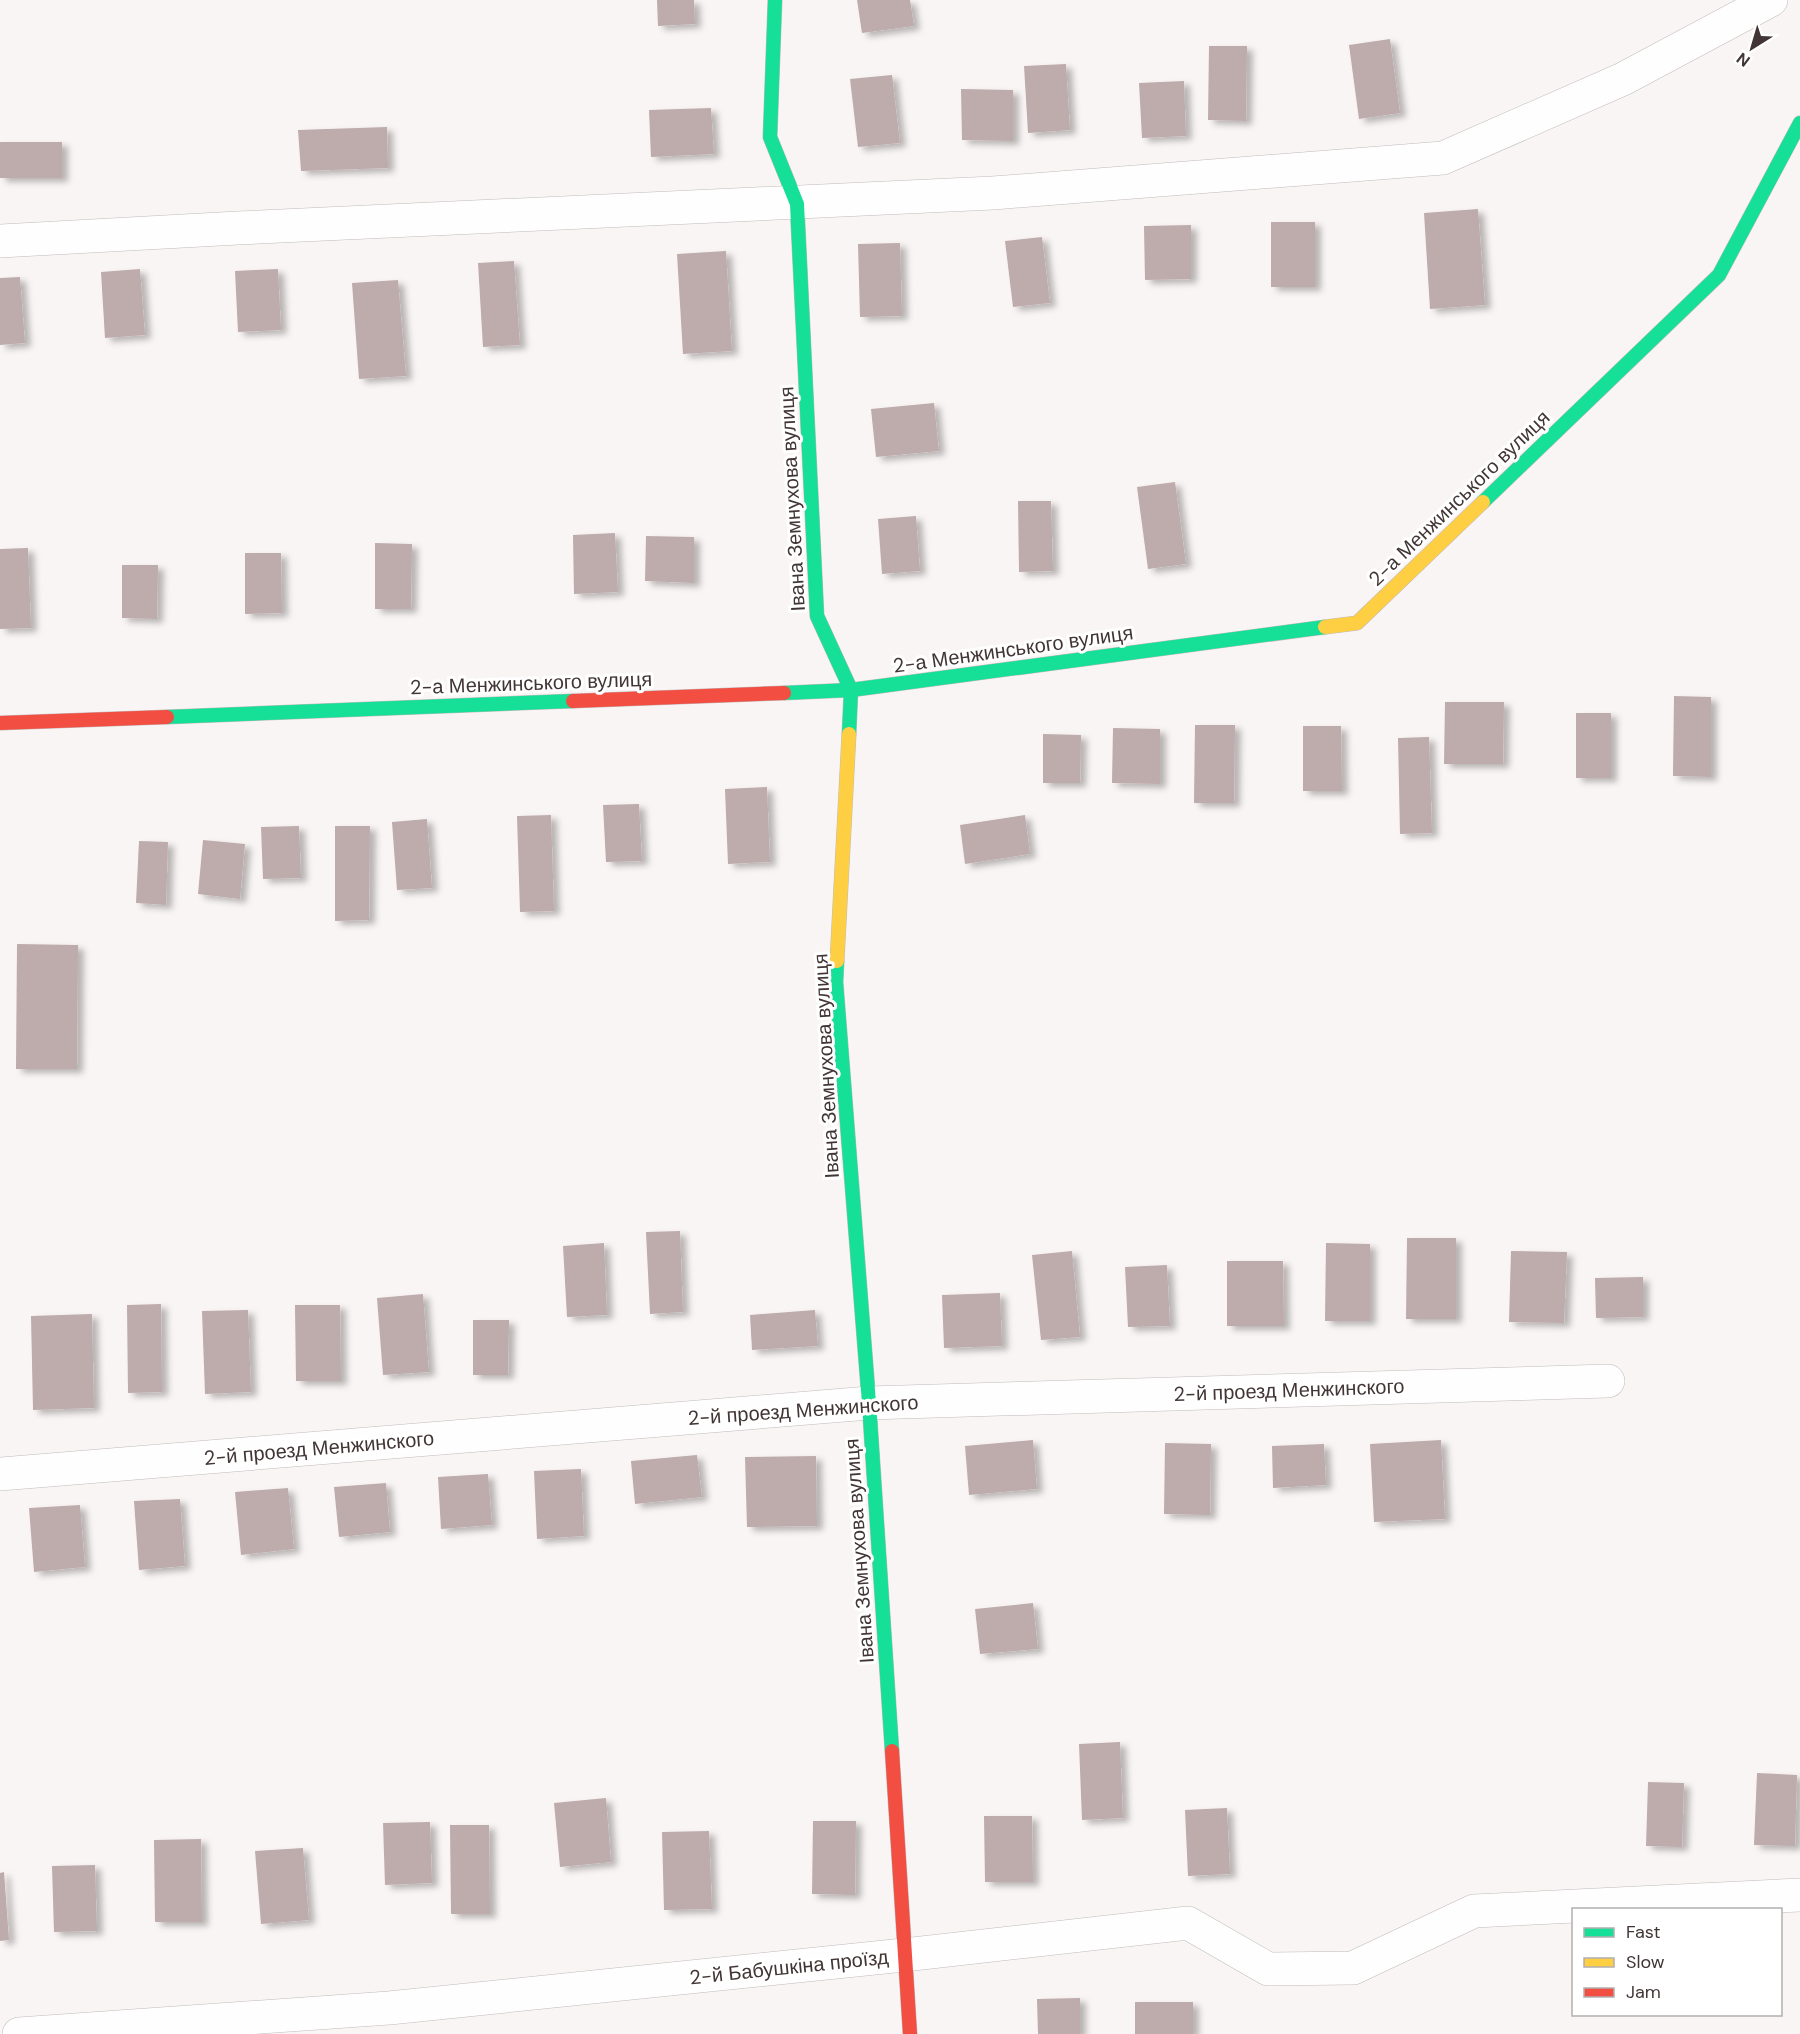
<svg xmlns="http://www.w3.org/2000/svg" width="1800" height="2034" viewBox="0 0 1800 2034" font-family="'DM Sans',sans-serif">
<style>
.building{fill:#beabac;filter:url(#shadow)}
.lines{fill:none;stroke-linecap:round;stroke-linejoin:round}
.street-casing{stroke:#c2baba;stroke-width:34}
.fast-casing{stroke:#c2baba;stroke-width:15}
.slow-casing{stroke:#c2baba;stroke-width:15}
.jam-casing{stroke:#c2baba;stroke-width:15}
.street{stroke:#fefefe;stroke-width:33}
.fast{stroke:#16e098;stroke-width:14}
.slow{stroke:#ffcf43;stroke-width:14}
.jam{stroke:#f24e42;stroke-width:14}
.labels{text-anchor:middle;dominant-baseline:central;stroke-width:6;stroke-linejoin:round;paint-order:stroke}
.street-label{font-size:20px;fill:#423535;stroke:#fff}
</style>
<defs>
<filter id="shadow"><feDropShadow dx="6" dy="4" stdDeviation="3" flood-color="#0004"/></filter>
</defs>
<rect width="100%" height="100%" fill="#faf5f5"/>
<!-- building -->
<g class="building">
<polygon points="657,0 694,0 695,24 658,26"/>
<polygon points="857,0 910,0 914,26 862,33"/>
<polygon points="1390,39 1400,113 1359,119 1349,45"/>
<polygon points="1209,46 1247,46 1246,121 1208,120"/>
<polygon points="1066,64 1070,130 1028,133 1024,66"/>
<polygon points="892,75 900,143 858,147 850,79"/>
<polygon points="1184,81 1186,136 1142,138 1139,83"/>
<polygon points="961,89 1013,90 1013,141 962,140"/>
<polygon points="711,108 714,154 651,157 649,110"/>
<polygon points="387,127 388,168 301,171 298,130"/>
<rect x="0" y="142" width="62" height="36"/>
<polygon points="1478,209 1485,305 1430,309 1424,213"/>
<rect x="1271" y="222" width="44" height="65"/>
<polygon points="1191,225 1191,279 1145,280 1144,226"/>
<polygon points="1042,237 1050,303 1013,307 1005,241"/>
<polygon points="900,243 902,316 860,317 858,244"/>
<polygon points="726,251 732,351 683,354 677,254"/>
<polygon points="514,261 520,345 483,347 478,263"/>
<polygon points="140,269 145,335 105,338 101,272"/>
<polygon points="278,269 281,330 238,332 235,271"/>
<polygon points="20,277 25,343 0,345 0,278"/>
<polygon points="398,280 406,376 359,379 352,283"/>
<polygon points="934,403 939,451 876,457 871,409"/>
<polygon points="1175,482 1186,564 1148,569 1137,487"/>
<polygon points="1018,501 1051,501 1053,571 1019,572"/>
<polygon points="916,516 920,571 882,574 878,519"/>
<polygon points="615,533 618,592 574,594 573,535"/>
<polygon points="646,536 694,537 694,583 645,581"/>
<polygon points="375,543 412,544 411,609 375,609"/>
<polygon points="28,548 31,628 0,629 0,549"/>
<polygon points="245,553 281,553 282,613 245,614"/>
<polygon points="122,565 158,565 157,619 122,618"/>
<polygon points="1674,696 1711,697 1711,777 1673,776"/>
<polygon points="1445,702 1504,702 1503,764 1444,764"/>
<rect x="1576" y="713" width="35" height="65"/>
<polygon points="1195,725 1235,725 1234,803 1194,803"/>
<polygon points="1303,726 1341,726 1342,791 1303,791"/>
<polygon points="1113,728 1160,729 1160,784 1112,783"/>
<polygon points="1043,734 1081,735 1080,783 1043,783"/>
<polygon points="1429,737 1432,833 1400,834 1398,738"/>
<polygon points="767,787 770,862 728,864 725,789"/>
<polygon points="639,804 642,861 606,862 603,805"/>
<polygon points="551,815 554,911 520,912 517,816"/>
<polygon points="1025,815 1030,854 965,864 960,825"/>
<polygon points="427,819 432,888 397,890 392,822"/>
<polygon points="299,826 301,878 263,879 261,827"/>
<polygon points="335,826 370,826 369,920 335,921"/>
<polygon points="203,840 245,844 240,899 198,894"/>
<polygon points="139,841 168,842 166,905 136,903"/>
<polygon points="17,944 78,945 77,1069 16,1069"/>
<polygon points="680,1231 683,1312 650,1314 646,1232"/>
<polygon points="1407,1238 1456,1238 1456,1319 1406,1319"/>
<polygon points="604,1243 607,1315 567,1317 563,1246"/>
<polygon points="1326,1243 1370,1244 1370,1321 1325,1321"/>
<polygon points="1072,1251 1080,1337 1041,1340 1032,1255"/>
<polygon points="1511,1251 1567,1252 1564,1323 1509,1322"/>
<polygon points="1227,1261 1283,1261 1284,1326 1227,1326"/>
<polygon points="1167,1265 1170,1326 1128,1327 1125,1267"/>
<polygon points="1643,1277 1643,1317 1596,1318 1595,1278"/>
<polygon points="1000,1293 1002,1346 944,1348 942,1295"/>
<polygon points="423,1294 429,1372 383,1375 377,1298"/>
<polygon points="161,1304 162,1392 128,1393 127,1305"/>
<polygon points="295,1305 340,1305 341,1381 296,1381"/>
<polygon points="248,1310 251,1392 205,1394 202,1311"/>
<polygon points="815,1310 818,1346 752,1350 750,1315"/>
<polygon points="92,1314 94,1408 33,1410 31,1316"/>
<polygon points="473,1320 509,1320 508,1375 473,1375"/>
<polygon points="1033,1440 1037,1489 969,1495 965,1446"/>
<polygon points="1441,1440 1445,1519 1374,1522 1370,1444"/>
<polygon points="1165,1443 1211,1444 1210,1515 1164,1514"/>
<polygon points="1324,1444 1326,1485 1273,1488 1272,1446"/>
<polygon points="697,1455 702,1497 635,1504 631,1461"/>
<polygon points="816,1456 817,1526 747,1527 745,1457"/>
<polygon points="581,1469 584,1536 537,1539 534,1471"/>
<polygon points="488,1474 492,1525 441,1529 438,1477"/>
<polygon points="386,1483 390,1532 339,1537 334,1487"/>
<polygon points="288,1488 294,1549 241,1555 235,1492"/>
<polygon points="180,1499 185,1566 139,1570 134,1501"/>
<polygon points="80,1505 85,1567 34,1572 29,1508"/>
<polygon points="1033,1603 1038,1649 980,1654 975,1609"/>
<polygon points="1120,1742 1123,1818 1082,1820 1079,1744"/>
<polygon points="1757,1773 1797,1775 1795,1846 1754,1845"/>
<polygon points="1648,1782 1684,1783 1682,1847 1646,1846"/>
<polygon points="606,1798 611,1862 560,1867 554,1803"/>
<polygon points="1227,1808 1230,1874 1188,1876 1185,1810"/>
<polygon points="984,1816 1032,1816 1033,1882 985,1882"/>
<polygon points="813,1821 856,1821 855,1895 812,1894"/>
<polygon points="430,1822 432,1883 385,1885 383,1823"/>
<polygon points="450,1825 489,1825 490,1914 451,1914"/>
<polygon points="709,1831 712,1909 664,1910 662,1832"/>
<polygon points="201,1839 202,1922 155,1922 154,1840"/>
<polygon points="303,1848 309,1920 261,1924 255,1851"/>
<polygon points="95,1865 97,1931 54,1932 52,1866"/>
<polygon points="4,1872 9,1940 0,1941 0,1873"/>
<polygon points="1080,1998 1080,2034 1038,2034 1037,1999"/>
<rect x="1135" y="2002" width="58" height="32"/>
</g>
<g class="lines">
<defs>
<g id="street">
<polyline points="0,241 238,228 993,193 1443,158 1623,79 1771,0"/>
<polyline points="0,1474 869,1403 1608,1381"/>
<polyline points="19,2034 389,2008 904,1955 1188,1923 1268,1969 1353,1968 1474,1911 1800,1895"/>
</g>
<g id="fast">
<polyline points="775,0 770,137 797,204 817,616 851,690 849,734"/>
<polyline points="1483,502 1719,275 1800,123"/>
<polyline points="784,693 851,690 1325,627"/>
<polyline points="167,717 573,701"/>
<polyline points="837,961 836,982 869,1403 892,1751"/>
</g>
<g id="slow">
<polyline points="1325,627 1357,623 1483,502"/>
<polyline points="837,961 849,734"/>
</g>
<g id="jam">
<polyline points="573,701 784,693"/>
<polyline points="0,723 167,717"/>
<polyline points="892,1751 910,2034"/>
</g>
</defs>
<!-- street casing -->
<use href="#street" class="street-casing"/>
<!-- fast casing -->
<use href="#fast" class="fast-casing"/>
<!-- slow casing -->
<use href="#slow" class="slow-casing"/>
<!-- jam casing -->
<use href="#jam" class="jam-casing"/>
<!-- street -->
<use href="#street" class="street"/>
<!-- fast -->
<use href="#fast" class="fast"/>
<!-- slow -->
<use href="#slow" class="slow"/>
<!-- jam -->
<use href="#jam" class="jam"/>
</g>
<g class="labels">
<!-- street labels -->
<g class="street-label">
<text transform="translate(1459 498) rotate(-44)">2-а Менжинського вулиця</text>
<text transform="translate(792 499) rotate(-93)">Івана Земнухова вулиця</text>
<text transform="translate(1013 649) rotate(-8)">2-а Менжинського вулиця</text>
<text transform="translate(531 683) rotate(-2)">2-а Менжинського вулиця</text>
<text transform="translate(826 1066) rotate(-93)">Івана Земнухова вулиця</text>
<text transform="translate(1289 1390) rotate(-2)">2-й проезд Менжинского</text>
<text transform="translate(803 1410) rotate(-4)">2-й проезд Менжинского</text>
<text transform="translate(319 1448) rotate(-5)">2-й проезд Менжинского</text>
<text transform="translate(859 1551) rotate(-94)">Івана Земнухова вулиця</text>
<text transform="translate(789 1967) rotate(-6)">2-й Бабушкіна проїзд</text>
</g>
</g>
<!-- legend -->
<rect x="1572" y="1908" width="210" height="108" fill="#ffffff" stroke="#b3aeae" stroke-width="1.5"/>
<rect x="1584" y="1928" width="30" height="9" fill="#16e098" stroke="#b3aeae" stroke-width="1.5"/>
<text x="1626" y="1938" font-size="18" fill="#423535">Fast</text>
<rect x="1584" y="1958" width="30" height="9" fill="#ffcf43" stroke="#b3aeae" stroke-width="1.5"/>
<text x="1626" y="1968" font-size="18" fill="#423535">Slow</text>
<rect x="1584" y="1988" width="30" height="9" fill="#f24e42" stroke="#b3aeae" stroke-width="1.5"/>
<text x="1626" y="1998" font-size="18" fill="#423535">Jam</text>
<!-- north arrow -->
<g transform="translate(1752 48) rotate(217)" stroke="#ffffff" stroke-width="4.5" paint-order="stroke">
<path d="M0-4.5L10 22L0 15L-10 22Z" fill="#423535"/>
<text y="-9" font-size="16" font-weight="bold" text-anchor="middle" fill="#423535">N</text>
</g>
</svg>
